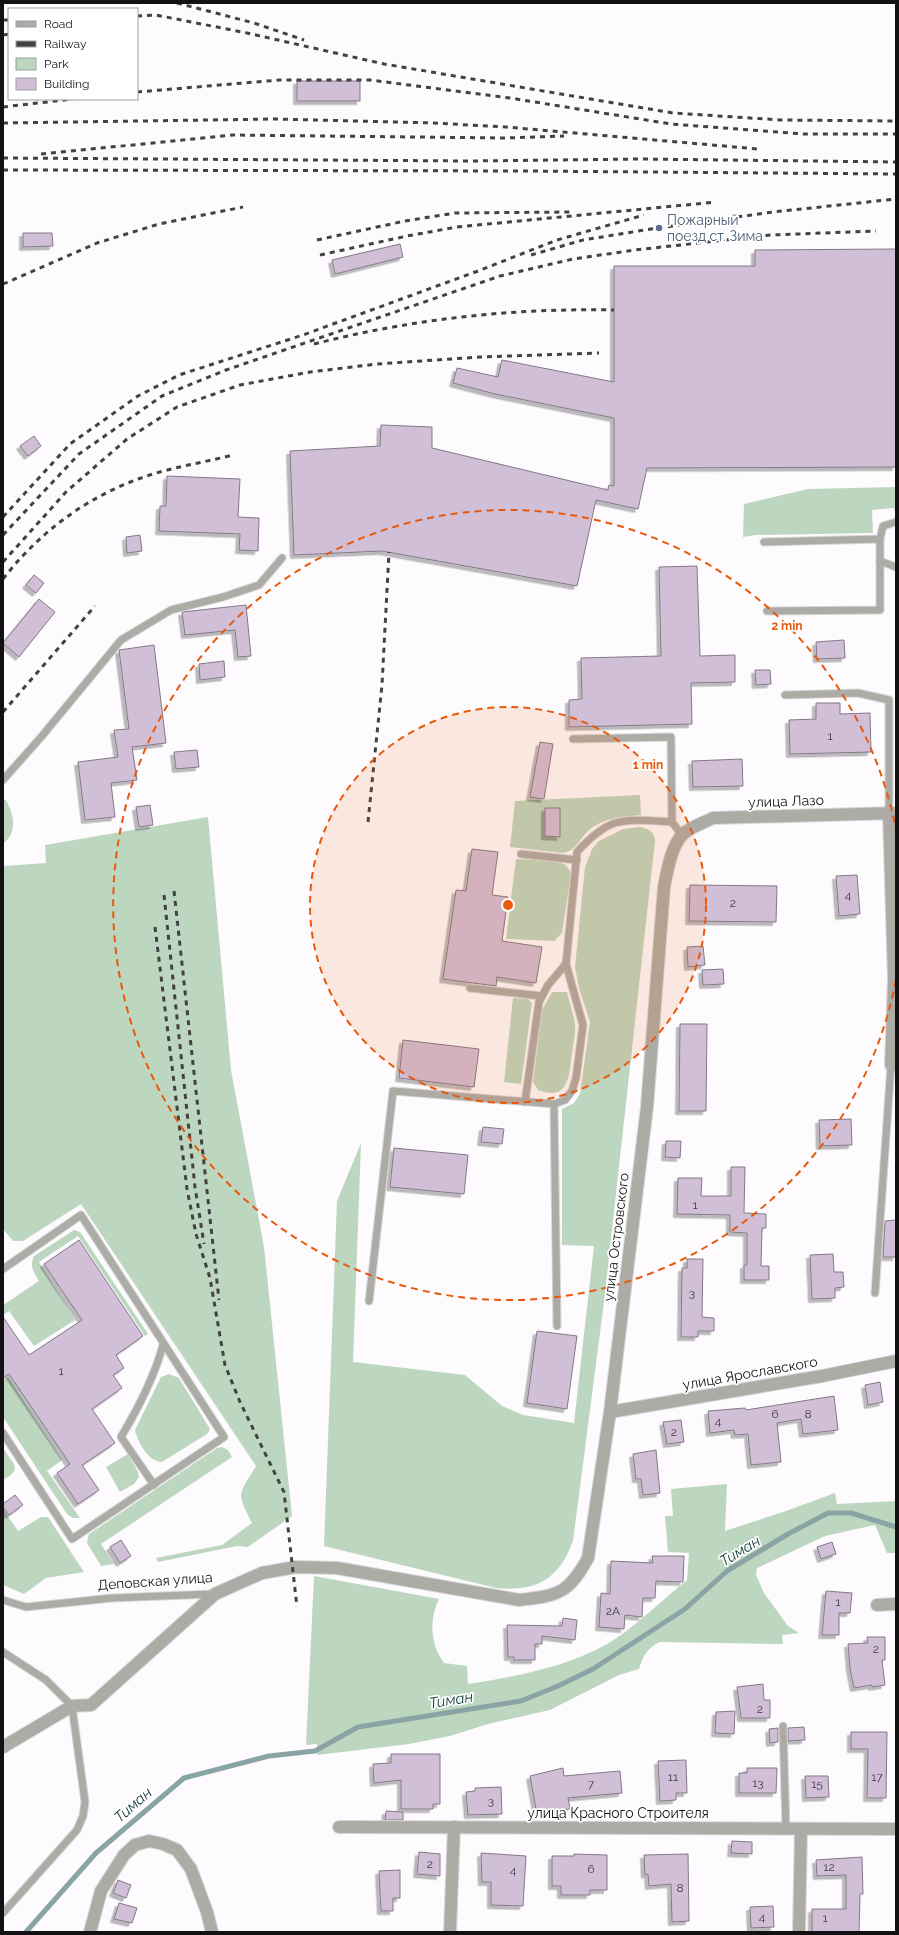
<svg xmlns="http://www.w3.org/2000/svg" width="899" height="1935" viewBox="0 0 899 1935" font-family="Raleway,sans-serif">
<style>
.green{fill:#bdd6c0}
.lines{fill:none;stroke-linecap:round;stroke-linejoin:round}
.stream{stroke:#8aa4a5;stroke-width:5}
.building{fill:#d1bed7;stroke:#827984;filter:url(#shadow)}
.lane-casing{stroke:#d8d6d8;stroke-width:9}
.street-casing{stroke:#d8d6d8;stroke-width:14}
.lane{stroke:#adaba5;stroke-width:7}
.street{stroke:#adaba5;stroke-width:12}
.rail{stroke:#444144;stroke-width:3;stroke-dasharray:5 5;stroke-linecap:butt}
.ring{fill:none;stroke:#e8590c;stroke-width:2;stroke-dasharray:7 5}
.service-dot{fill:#5c6f8a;stroke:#fff;stroke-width:1.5}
.labels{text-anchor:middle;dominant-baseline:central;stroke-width:3.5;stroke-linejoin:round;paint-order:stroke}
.number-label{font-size:12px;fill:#433c46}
.service-label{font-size:14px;fill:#4e5e75;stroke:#fff;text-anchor:start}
.street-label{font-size:14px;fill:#141115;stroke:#fff}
.water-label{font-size:15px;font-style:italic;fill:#143a3a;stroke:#fff}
.centre{fill:#e8590c;stroke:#fff;stroke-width:2}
.ring-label{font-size:12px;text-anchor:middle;font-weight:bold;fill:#e8590c;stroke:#fff;stroke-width:3.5;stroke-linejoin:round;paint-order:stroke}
</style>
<defs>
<filter id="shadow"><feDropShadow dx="-3.5" dy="3.5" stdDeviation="0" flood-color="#0004"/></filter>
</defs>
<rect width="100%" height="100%" fill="#fdfbfd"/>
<!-- green -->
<g class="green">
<polygon points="896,487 896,516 894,508 872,510 873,533 756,535 743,537 744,504 808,489"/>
<path d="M640 795 641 815C622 817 600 818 586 833 578 842 576 850 563 853L510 847 515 801Z"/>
<path d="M3 799 6 800C14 816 18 831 3 844Z"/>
<path d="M208 817 231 1070 264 1247 292 1516 248 1547 237 1546 158 1562 156 1558 222 1545 252 1523C236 1491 238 1496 256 1466L81 1204 23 1241H13L3 1229V866L46 863 45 845Z"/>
<path d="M640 827C649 829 654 831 655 841L604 1302 573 1541C559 1579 537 1592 496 1588L324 1546 337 1201 361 1143 353 1362 465 1375 502 1406 523 1415 574 1423 594 1246 562 1245V1109L574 1103 580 1094 590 1022 579 988 575 967 585 867 592 849 599 841 623 829Z"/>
<path d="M516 859C530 860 550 859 564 864 568 866 569 870 571 874L562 933 554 941 506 939Z"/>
<path d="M552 992H567C569 1003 574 1014 575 1025 576 1034 573 1044 572 1053 569 1076 569 1102 538 1090L533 1082 542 1010Z"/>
<polygon points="513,998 528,999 532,1003 521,1084 504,1082"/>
<path d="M74 1230 80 1232 148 1334 145 1336 78 1236 39 1262 75 1320 34 1346 9 1311 3 1315V1305L39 1281C34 1272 29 1267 34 1256Z"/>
<path d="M169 1374 179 1378 210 1429 207 1434 162 1462C148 1462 138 1442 135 1430L161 1377Z"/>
<polygon points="8,1377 62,1460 47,1471 80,1518 73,1518 67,1514 3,1417 3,1381"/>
<polygon points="222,1447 228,1450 232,1457 101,1544 114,1564 101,1566 87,1543 89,1534 217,1448"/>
<polygon points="3,1448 14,1464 15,1470 11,1475 3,1480"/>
<polygon points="128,1454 138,1472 139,1477 134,1484 120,1492 106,1467"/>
<path d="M727 1484 725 1531 786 1511 835 1493 837 1504 896 1501V1553H887L875 1525 825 1536 757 1568 756 1575 764 1593 788 1626 799 1633 782 1635 783 1644 660 1642C647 1648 643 1656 639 1669L619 1675 550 1710 488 1724 450 1736 409 1744 317 1755V1744L306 1745 314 1576 439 1599C429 1620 430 1644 444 1663L467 1666 468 1684C519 1676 579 1665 621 1635 644 1618 665 1598 687 1580L689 1553 668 1552 665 1516H673L671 1489Z"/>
<polygon points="3,1509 18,1531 41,1517 48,1517 84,1572 46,1578 24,1594 3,1585"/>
</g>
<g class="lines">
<!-- stream -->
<polyline class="stream" points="26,1932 96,1853 184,1778 269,1756 315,1751 358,1727 521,1701 558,1686 593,1669 685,1609 727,1571 788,1534 828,1513 851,1513 896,1527"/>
</g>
<!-- building -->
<g class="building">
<rect x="297" y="81" width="63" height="20"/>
<polygon points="23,233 52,233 53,246 23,247"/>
<polygon points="400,244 403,257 335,274 332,260"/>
<polygon points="896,249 896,467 647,468 638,509 596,500 577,586 382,551 294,555 290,451 380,446 381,425 432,427 432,448 608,490 609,485 614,486 614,418 495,394 453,383 457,368 498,377 502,360 614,382 614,266 755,266 755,250"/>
<polygon points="34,436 41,446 28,456 20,446"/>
<polygon points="167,476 240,479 238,517 259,518 258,551 239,550 240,534 159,531 160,506 166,506"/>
<polygon points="140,535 142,551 127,553 126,537"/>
<polygon points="697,566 700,656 735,655 735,682 691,683 692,724 569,727 569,700 582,699 581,658 661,656 659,567"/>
<polygon points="34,575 44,583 36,593 26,585"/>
<polygon points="39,599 55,612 19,657 3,643"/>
<polygon points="246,605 251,656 238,657 235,630 185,635 182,612"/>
<polygon points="844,640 845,658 817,659 816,642"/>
<polygon points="154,645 166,743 132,747 137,780 111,783 115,817 85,820 78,762 118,757 114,730 129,729 119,650"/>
<polygon points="224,661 225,677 200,680 199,664"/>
<polygon points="755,670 770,670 771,684 756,685"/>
<polygon points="816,703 840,703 840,714 870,713 871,752 790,754 789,720 816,719"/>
<polygon points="540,742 553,744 544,799 530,797"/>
<polygon points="197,750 199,767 176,769 174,752"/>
<polygon points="742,759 743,786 693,787 692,761"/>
<polygon points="150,805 153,825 139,827 136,807"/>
<polygon points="545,808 560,808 560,837 545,836"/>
<polygon points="472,849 498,852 492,895 508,897 502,941 542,947 536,983 497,977 496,986 443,979 456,890 466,891"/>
<polygon points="857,875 860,914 839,916 836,876"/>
<polygon points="690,885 777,886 776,922 689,921"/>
<polygon points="703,946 705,965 688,967 687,947"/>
<polygon points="723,969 724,984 703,985 702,970"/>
<polygon points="680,1024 707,1024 706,1111 679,1111"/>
<polygon points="403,1040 479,1049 474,1087 399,1078"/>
<polygon points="851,1119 852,1145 820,1146 819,1120"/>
<polygon points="483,1127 504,1129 502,1144 481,1142"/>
<polygon points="666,1141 681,1141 680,1158 665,1157"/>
<polygon points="394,1148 468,1155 464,1194 390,1187"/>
<polygon points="731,1167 745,1167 744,1213 766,1214 766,1228 762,1228 761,1266 769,1266 769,1280 744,1280 744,1265 747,1265 747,1233 730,1232 730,1215 677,1214 678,1178 702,1178 701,1196 731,1196"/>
<polygon points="896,1220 896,1257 883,1257 885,1221"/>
<polygon points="79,1240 143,1336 116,1355 124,1368 113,1375 122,1388 92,1409 115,1443 82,1465 99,1490 78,1504 57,1473 70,1464 9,1374 3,1378 3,1317 29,1355 82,1320 44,1264"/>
<polygon points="833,1254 834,1272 843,1272 844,1287 835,1288 835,1298 812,1299 810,1255"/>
<polygon points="687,1259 703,1259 702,1317 714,1318 714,1331 698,1331 698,1337 681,1337 682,1268 687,1268"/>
<polygon points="537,1331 577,1336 567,1409 527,1403"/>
<polygon points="880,1382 883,1402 868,1405 865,1385"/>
<polygon points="834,1396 838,1430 803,1434 801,1419 777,1423 781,1462 751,1465 748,1434 735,1435 734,1430 710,1433 708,1411 745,1408 746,1410"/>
<polygon points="681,1420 684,1442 667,1444 663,1422"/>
<polygon points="656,1450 660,1493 643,1495 641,1479 636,1479 633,1454"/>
<polygon points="15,1495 23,1505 9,1515 3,1507 3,1504"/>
<polygon points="121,1540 131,1556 120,1563 110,1547"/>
<polygon points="832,1542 836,1554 821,1559 817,1547"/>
<polygon points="652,1556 684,1556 683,1582 656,1581 655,1598 643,1598 642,1617 625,1615 624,1629 599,1627 601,1593 610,1594 611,1561 653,1563"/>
<polygon points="826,1591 852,1593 850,1613 839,1613 839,1635 822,1635"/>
<polygon points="563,1618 577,1620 575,1640 542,1636 542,1644 535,1644 535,1660 514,1660 514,1657 508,1657 507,1625 562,1626"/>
<polygon points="867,1637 885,1637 885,1660 882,1660 885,1685 872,1687 872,1685 854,1688 850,1668 848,1644 868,1643"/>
<polygon points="763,1684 764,1700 770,1700 770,1718 741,1718 737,1687"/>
<polygon points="735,1711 734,1734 715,1733 716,1712"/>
<polygon points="804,1727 805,1740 788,1741 788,1728"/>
<polygon points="778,1728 778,1742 770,1743 769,1729"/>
<polygon points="851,1732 887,1732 886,1798 867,1798 868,1749 851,1749"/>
<polygon points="391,1754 440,1754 440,1804 433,1804 433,1809 401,1809 401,1780 374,1783 373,1764 391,1763"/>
<polygon points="686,1760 687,1793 676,1793 676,1800 660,1801 658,1761"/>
<polygon points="563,1768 564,1776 620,1771 622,1793 568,1798 570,1809 537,1814 530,1776"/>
<polygon points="747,1768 777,1768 776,1793 739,1793 739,1773 747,1773"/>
<polygon points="805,1776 828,1776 829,1797 806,1798"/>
<polygon points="501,1787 502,1814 468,1815 466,1792 475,1791 475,1788"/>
<polygon points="386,1811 403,1812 403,1820 385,1820"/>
<polygon points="732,1841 752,1842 752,1854 731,1853"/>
<polygon points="419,1852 440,1854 440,1876 417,1874"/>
<polygon points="481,1853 526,1856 523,1906 491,1905 491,1882 482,1882"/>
<polygon points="574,1854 607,1855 607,1890 590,1890 590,1895 561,1895 561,1886 552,1886 552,1856 574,1856"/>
<polygon points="688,1854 689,1921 672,1922 671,1884 649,1886 648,1874 645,1875 644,1855"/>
<polygon points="862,1857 863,1894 860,1894 859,1932 812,1932 812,1909 846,1909 846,1875 817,1876 816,1860"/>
<polygon points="400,1870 400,1898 393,1898 393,1911 381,1911 379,1871"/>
<polygon points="118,1880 131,1885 126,1898 113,1893"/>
<polygon points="119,1903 137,1908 132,1923 114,1919"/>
<polygon points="773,1906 774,1927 751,1928 750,1907"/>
</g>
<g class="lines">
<defs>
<g id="lane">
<polyline points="764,542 880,539 883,526 896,522"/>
<polyline points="880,561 896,567"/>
<polyline points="767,611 880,610 880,539"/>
<polyline points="785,695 858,693 889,700 889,813"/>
<polyline points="573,739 671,737 672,822 682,835"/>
<polyline points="3,780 42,736 121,640 171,610 223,597 259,585 282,558"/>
<polyline points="521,854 577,860"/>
<polyline points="470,988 541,996"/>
<polyline points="525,1102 539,1002 548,985 566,964"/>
<polyline points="554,1104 557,1326"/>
<polyline points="3,1269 81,1215 224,1437 72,1539 3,1433"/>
<polyline points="875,1293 891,1065"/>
<path d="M369 1301 393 1091 554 1104 565 1100 572 1091 576 1078 583 1025 566 964 577 852C587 841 600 828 615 823 632 818 654 821 672 822"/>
<path d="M154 1485 121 1437C139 1407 154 1378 163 1345"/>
<polyline points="3,1600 26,1607 112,1598 213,1594"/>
<polyline points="3,1652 46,1680 72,1706 85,1802 83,1816 77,1830 3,1913"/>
<polyline points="783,1726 786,1829"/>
</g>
<g id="street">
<polyline points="889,813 894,979 891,1065 896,1065"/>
<polyline points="610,1412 822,1376 896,1361"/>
<polyline points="877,1605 896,1604"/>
<path d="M3 1747 72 1706 91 1705 215 1594 262 1573 296 1567 337 1568 519 1600C558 1596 569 1593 588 1558L610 1412 647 1107 664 887C667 872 671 846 683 834 691 827 703 823 713 818L896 813"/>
<polyline points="339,1827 896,1829"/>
<polyline points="90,1932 101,1891 124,1855 135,1845 149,1841 163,1844 177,1850 191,1869 207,1912 212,1932"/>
<polyline points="450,1932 454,1827"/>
<polyline points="799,1932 801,1829"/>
</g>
</defs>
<!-- lane casing -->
<use href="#lane" class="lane-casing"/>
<!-- street casing -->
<use href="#street" class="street-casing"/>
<!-- lane -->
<use href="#lane" class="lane"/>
<!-- street -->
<use href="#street" class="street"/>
<!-- rail -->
<g class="rail">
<polyline points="177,3 254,23 304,40"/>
<polyline points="137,16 156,15 247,33 384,64 673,113 781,120 896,121"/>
<polyline points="3,20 9,20"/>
<polyline points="3,35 9,34"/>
<polyline points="137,92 279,80 370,80 510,98 671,124 804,134 896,134"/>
<polyline points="3,107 73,99"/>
<polyline points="3,123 276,119 433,123 506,127 758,149"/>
<polyline points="41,154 233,135 505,138 564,136"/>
<polyline points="3,158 472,161 641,159 896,162"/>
<polyline points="3,170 525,171 896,174"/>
<polyline points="317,240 405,221 455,213 570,212"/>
<polyline points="320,255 407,236 457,227 716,202"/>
<polyline points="531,255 583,240 651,229 773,212 896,199"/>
<polyline points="3,284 97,243 159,224 243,207"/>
<path d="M314 344C413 319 512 308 614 310"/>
<polyline points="3,517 70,444 138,396 179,375 303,335 478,271 557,240 644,215"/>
<polyline points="3,535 79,454 162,396 226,370 500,276 573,259 635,250 771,235 876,231"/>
<polyline points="3,562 66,492 127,439 177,407 240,385 310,372 377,364 480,357 599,353"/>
<path d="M3 579C42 529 92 493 153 474 179 466 206 462 233 455"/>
<polyline points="3,712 95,606"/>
<polyline points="368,822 382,685 389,552"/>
<polyline points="174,891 219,1300"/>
<polyline points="164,895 195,1187 204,1244"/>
<polyline points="155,927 187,1189 196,1234 210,1278 225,1365 240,1402 284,1492 297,1607"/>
</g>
</g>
<!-- distance rings -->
<circle cx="508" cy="905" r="198" fill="#e8590c" fill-opacity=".12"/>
<g class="ring">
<circle cx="508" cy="905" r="198"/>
<path d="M896 980A395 395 0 1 1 896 830"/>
</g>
<!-- markers -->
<circle class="service-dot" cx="659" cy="228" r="4"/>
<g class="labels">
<!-- number labels -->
<g class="number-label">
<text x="830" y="736">1</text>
<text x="848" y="895">4</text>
<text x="733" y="903">2</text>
<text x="695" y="1205">1</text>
<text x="692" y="1293">3</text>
<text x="61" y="1371">1</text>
<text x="775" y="1414">6</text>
<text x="808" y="1414">8</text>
<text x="718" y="1421">4</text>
<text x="674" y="1432">2</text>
<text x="838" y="1602">1</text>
<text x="613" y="1611">2А</text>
<text x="876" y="1649">2</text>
<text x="760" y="1709">2</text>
<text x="673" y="1777">11</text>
<text x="877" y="1777">17</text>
<text x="758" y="1783">13</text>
<text x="591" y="1784">7</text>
<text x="817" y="1784">15</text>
<text x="491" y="1801">3</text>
<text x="430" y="1864">2</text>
<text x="829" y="1867">12</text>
<text x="591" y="1869">6</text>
<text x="513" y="1870">4</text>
<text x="680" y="1888">8</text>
<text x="762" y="1917">4</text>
<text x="825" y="1918">1</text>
</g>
<!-- service labels -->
<g class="service-label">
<text x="667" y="220">Пожарный<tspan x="667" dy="16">поезд ст. Зима</tspan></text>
</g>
<!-- street labels -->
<g class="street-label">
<text transform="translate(786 801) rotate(-2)">улица Лазо</text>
<text transform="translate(616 1237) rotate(-83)">улица Островского</text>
<text transform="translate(750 1373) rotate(-10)">улица Ярославского</text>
<text transform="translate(155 1581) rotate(-4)">Деповская улица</text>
<text x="618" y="1813">улица Красного Строителя</text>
</g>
<!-- water labels -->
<g class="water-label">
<text transform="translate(740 1551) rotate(-31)">Тиман</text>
<text transform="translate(451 1700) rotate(-9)">Тиман</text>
<text transform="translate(133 1805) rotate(-41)">Тиман</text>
</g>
</g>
<circle cx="508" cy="905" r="6" class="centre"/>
<g class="ring-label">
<text x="787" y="630">2 min</text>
<text x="648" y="769">1 min</text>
</g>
<!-- border -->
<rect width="899" height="1935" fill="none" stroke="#141115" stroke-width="8"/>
<!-- legend -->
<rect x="8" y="8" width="130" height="92" fill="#ffffff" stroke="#a1a0a1"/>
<rect x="16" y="21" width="20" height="6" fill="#adaba5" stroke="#a1a0a1"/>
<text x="44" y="28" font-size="12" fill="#141115">Road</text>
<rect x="16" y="41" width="20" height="6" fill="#444144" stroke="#a1a0a1"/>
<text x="44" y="48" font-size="12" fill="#141115">Railway</text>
<rect x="16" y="58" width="20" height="12" fill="#bdd6c0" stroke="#a1a0a1"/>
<text x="44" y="68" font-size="12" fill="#141115">Park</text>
<rect x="16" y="78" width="20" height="12" fill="#d1bed7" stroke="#a1a0a1"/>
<text x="44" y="88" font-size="12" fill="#141115">Building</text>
</svg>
